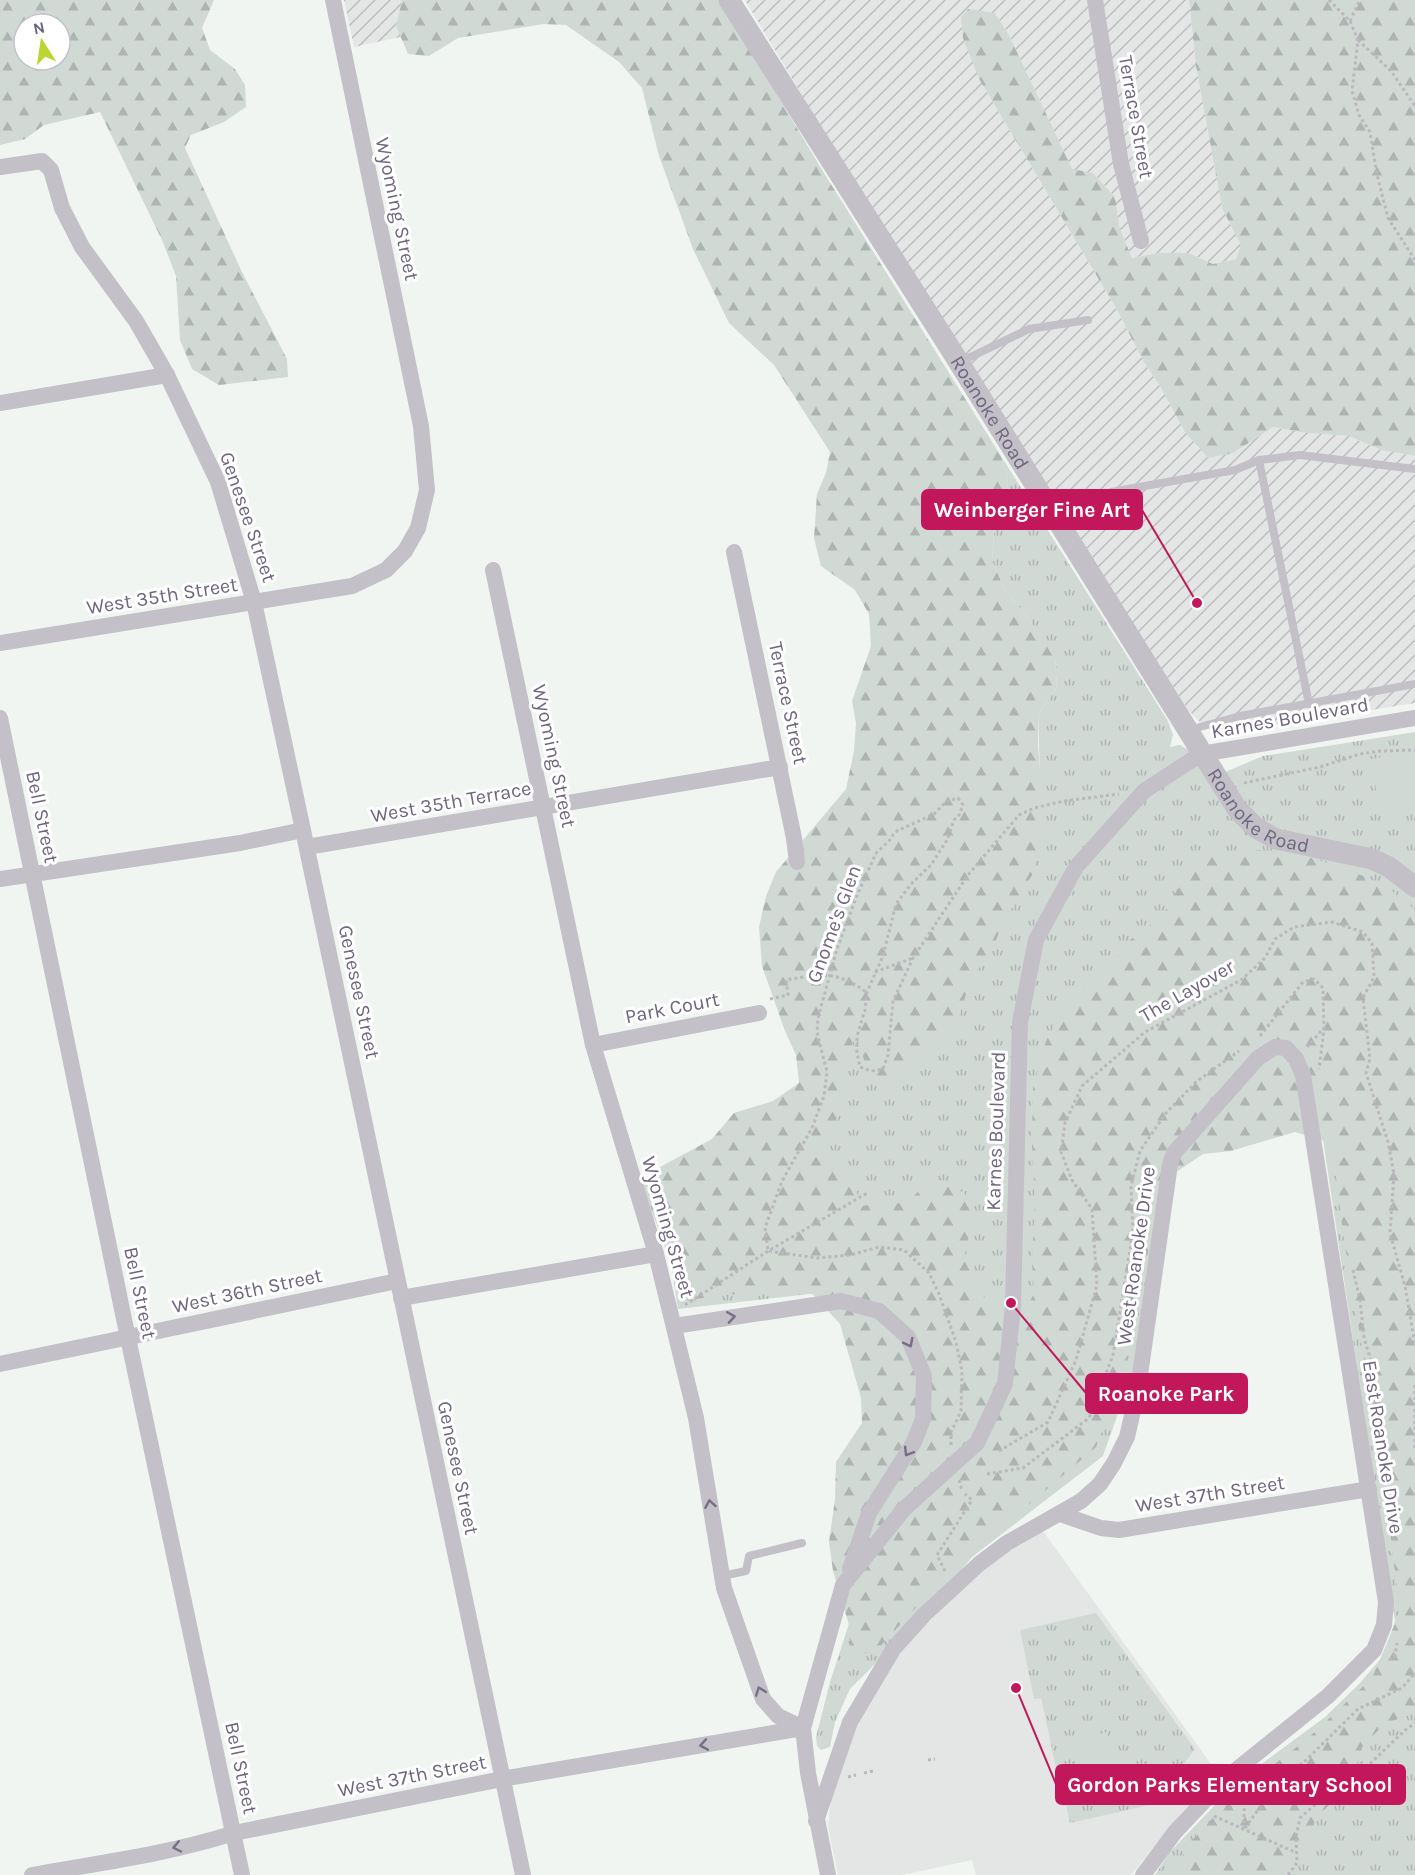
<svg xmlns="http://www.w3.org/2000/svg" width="1415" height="1875" viewBox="0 0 1415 1875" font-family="Karla,sans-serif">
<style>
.built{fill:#e4e5e5}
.industrial{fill:url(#industrial-furrows)}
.grass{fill:url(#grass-tufts)}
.forest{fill:url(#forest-firs);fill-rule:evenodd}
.pitch{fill:#d1d9d5}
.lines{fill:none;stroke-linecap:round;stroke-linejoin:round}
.path{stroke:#bab8bd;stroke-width:3;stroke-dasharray:3 3;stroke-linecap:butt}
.service{stroke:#c3c0c7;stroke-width:8}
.minor{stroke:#c3c0c7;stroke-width:16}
.tertiary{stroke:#c3c0c7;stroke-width:21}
.oneway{stroke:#776f87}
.labels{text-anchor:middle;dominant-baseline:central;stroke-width:6;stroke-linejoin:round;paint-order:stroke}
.street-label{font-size:20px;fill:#6f6680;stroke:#fff}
.leader{fill:none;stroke:#c2185b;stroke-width:2}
.callout-dot{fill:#c2185b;stroke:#fff;stroke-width:2}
.callout{fill:#c2185b;stroke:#c2185b;stroke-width:2}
.callout-label{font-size:21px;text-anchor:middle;font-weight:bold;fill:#fff}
</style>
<defs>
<pattern id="industrial-furrows" width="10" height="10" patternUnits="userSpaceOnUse" patternTransform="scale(1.5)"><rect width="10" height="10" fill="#e4e5e5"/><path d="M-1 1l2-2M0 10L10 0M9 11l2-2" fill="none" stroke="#bdbdbf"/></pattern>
<pattern id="grass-tufts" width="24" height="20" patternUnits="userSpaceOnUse" patternTransform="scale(1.5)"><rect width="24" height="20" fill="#d1d9d5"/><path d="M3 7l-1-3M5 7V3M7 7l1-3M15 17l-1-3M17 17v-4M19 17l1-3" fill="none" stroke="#aeb4b2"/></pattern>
<pattern id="forest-firs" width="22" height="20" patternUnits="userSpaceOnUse" patternTransform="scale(1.5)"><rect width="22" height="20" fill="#d1d9d5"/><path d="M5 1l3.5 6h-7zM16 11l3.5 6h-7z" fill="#aeb4b2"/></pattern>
</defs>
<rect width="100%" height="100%" fill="#f1f5f1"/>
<!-- built -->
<polygon class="built" points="1043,1531 1219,1775 1182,1812 1131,1875 976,1875 972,1860 902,1875 838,1875 828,1826 833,1784 855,1720 897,1656 952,1598 998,1558"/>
<!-- industrial -->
<g class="industrial">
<polygon points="344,0 402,0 396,26 401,37 354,47"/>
<polygon points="745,0 1189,0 1196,66 1222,207 1241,245 1236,259 1213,264 1189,253 1158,253 1132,258 1120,229 1115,197 1093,173 1072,170 1010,37 995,13 979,79 1116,308 1145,364 1160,386 1233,453 1273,427 1307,433 1349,436 1381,450 1415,456 1415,703 1223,734 1203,725 1188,710 872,212"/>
</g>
<!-- grass -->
<g class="grass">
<polygon points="1001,456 1168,721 1173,735 1170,747 1180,745 1225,772 1263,756 1415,732 1415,1875 1155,1875 1169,1853 1237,1782 1325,1717 1359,1684 1384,1655 1395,1621 1315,1086 1177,1138 1134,1368 1103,1456 972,1557 925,1614 850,1689 835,1722 830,1747 821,1750 817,1746 816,1737 830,1682 853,1611 879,1497 845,1290 678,1309 671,1263 641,1182 794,1134 894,803 1040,773 1038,715 1057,687 1055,658 1025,614 1005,590 992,561 994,531 1005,505 1008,477"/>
<polygon points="1096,1613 1195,1749 1154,1804 1070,1823 1064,1796 1068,1795 1063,1772 1057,1772 1041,1698 1034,1699 1020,1630"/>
</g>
<!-- forest -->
<g class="forest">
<path d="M0 0H214L202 28 210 50 235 69 245 85 246 107 224 122 191 135 185 148 241 270 287 359 288 377 219 385 192 369 180 340 176 276 162 240 100 112 44 125 25 139 0 145ZM24 24H60V60H24Z"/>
<polygon points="402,0 720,0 824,173 1001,456 1008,477 1005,505 994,531 992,561 1005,590 1025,614 1055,657 1057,687 1038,715 1038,744 1043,812 1034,872 1003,922 993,948 970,981 957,1024 926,1055 885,1082 868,1073 857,1037 844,1056 844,1088 835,1123 822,1152 834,1172 851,1181 863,1206 882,1201 905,1204 920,1190 942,1180 964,1193 974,1214 965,1254 973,1280 991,1308 1026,1310 1034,1293 1032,1263 1035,1200 1032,1144 1033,1088 1046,1041 1073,994 1105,970 1130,940 1163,915 1177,890 1195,870 1218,853 1249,849 1305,856 1345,868 1385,886 1415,910 1415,1712 1385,1724 1363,1745 1354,1774 1339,1795 1315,1819 1310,1843 1294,1860 1274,1875 1185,1875 1181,1868 1184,1849 1233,1796 1306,1740 1372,1678 1400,1612 1383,1473 1343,1233 1332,1143 1295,1132 1231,1151 1203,1154 1163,1181 1121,1382 1096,1447 1033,1501 954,1566 876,1651 860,1654 850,1646 849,1625 833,1571 829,1542 835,1499 836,1462 862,1423 861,1398 840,1324 804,1285 688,1300 673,1245 653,1191 660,1167 712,1139 734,1113 773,1101 799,1083 796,1055 785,1031 762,966 759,927 766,896 776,872 846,789 854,751 856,723 852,701 871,646 869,614 855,590 821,566 814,538 817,494 826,473 830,452 774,365 729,323 693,249 659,156 642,88 619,62 566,25 544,24 458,38 429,56 408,54 396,26"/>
<polygon points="1189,0 1415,0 1415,456 1381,450 1349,436 1307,433 1273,427 1233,453 1208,458 1185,432 1160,386 1145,364 1116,308 979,79 963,38 961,17 968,9 995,13 1010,37 1072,169 1093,173 1115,197 1120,229 1132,258 1158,253 1189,253 1213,264 1236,259 1241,245 1222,208 1196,66"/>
</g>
<!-- pitch -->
<g class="pitch">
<polygon points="1415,752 1415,803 1379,809 1371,759"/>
<polygon points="1107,1732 1120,1780 1088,1789 1074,1741"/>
</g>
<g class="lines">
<!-- path -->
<g class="path">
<polyline points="1329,0 1350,21 1358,40 1352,91 1359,115 1370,132 1377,175 1388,218 1415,260"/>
<polyline points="1350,21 1360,0"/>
<polyline points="1358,40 1391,71 1415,106"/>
<polyline points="1244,783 1320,767 1360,754 1380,751 1415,750"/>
<polyline points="875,972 913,958"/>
<path d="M770 999 788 995 786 980C820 974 836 970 866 992"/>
<polyline points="1260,1036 1303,982 1314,979 1323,988 1324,1030 1319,1069"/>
<polyline points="1307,1047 1324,1028"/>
<polyline points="1353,1270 1360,1300 1364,1338 1372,1364 1375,1408"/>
<polyline points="685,1305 768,1251 869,1192"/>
<polyline points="1415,1385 1415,1448"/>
<polyline points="951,1445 951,1432 961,1411 962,1371 956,1342 939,1294 929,1273 904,1250 879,1247 850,1255 817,1258 768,1251 765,1228 782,1181 812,1128 824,1096 827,1072 817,1032 818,1018 837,949 856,898 876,853 889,841 895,832 934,814 947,801 958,798 963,805 959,815 954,820 947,840 931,865 911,884 896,904 883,956 867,992 865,1010 857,1036 857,1053 860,1067 871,1071 883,1069 888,1055 893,1001 913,958 968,875 1019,815 1034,808 1064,801 1119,794"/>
<polyline points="999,1451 1048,1422 1076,1360 1097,1285 1092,1209 1072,1180 1061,1152 1065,1123 1082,1086 1145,1032 1241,980 1265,958 1275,939 1294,927 1332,922 1363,932 1372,943 1374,977 1363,998 1370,1059 1366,1073 1388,1142 1394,1174 1390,1233 1405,1286 1415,1345"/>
<polyline points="1384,1470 1391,1492 1395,1535"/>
<polyline points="987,1474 1023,1468 1089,1418 1113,1355 1133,1231 1131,1186 1140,1151 1166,1113 1196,1082 1239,1051"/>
<polyline points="959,1480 962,1490"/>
<polyline points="945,1571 937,1555 972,1500 965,1494"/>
<polyline points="1389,1660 1395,1656 1397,1643"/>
<polyline points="928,1760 935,1759"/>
<polyline points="864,1773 873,1771"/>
<polyline points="848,1777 856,1775"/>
<polyline points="1214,1816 1297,1853"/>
<polyline points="1245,1828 1278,1782 1305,1761 1358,1709 1402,1688 1415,1673"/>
<polyline points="1244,1829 1244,1810 1252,1781"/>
<polyline points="1288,1875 1297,1863 1296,1837 1300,1818 1327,1794 1348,1785 1403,1732 1415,1723"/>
</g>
<!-- service -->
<g class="service">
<polyline points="960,362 1029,329 1088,320"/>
<polyline points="1259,460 1309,704"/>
<polyline points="1054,515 1111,492 1235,470 1259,460 1300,455 1415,469"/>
<polyline points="1189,730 1240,716 1415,684"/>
<polyline points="722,1576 746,1571 749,1556 802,1543"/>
</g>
<!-- minor -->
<g class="minor">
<polyline points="1095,0 1121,164 1141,241"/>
<polyline points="0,167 42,161 51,170 62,208 82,247 136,321 167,375 218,482 254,602 303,830 523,1875"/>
<polyline points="0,403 167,375"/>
<polyline points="734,552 794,838 797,862"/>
<polyline points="493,570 593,1045 656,1254 696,1418 724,1588 763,1699 778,1716 803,1728"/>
<polyline points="0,643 352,586 386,570 405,551 418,528 427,490 421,426 333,0"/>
<polyline points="0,718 124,1319 242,1875"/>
<polyline points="307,847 780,767"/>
<polyline points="0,879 240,843 303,830"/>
<polyline points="593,1045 759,1013"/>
<polyline points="401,1298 656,1254"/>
<polyline points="674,1326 841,1301 879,1311 908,1337 924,1376 923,1419 914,1442 869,1513 850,1569"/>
<polyline points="0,1364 397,1281"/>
<polyline points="1060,1514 1101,1528 1119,1530 1369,1489"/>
<polyline points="816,1821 850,1722 894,1648 925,1614 979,1564 1007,1543 1081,1501 1100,1484 1114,1463 1127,1437 1138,1389 1170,1164 1174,1153 1258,1058 1275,1047 1286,1048 1296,1059 1303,1075 1386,1602 1384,1625 1374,1650 1328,1696 1225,1779 1175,1832 1143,1875"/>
<path d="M32 1875C98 1863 169 1854 234 1833L502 1779 803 1728"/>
<polyline points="828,1875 808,1773 803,1728 843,1585 904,1509 977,1443 1005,1384 1013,1306 1020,1022 1036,940 1076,867 1144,791 1201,754 1415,718"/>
</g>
<!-- tertiary -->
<path class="tertiary" id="s1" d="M729 0 948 345 1237 809 1256 828 1276 839 1372 859 1389 867 1415 887"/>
</g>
<!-- one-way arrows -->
<defs><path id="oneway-chevron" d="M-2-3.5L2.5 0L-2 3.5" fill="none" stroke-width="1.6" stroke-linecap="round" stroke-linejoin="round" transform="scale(1.5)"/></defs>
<g class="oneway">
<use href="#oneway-chevron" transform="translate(731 1317) rotate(-9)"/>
<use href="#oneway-chevron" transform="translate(909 1343) rotate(63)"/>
<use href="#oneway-chevron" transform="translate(908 1452) rotate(122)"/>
<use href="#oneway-chevron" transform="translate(710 1504) rotate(-100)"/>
<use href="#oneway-chevron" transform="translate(760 1691) rotate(-111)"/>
<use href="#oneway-chevron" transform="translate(704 1745) rotate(170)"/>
<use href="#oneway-chevron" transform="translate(177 1847) rotate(168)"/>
</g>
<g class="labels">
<!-- street labels -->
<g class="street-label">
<text transform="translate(1136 117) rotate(80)">Terrace Street</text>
<text transform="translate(397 209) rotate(78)">Wyoming Street</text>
<text stroke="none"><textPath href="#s1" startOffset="488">Roanoke Road</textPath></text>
<text transform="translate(248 517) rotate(71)">Genesee Street</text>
<text transform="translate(162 596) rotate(-9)">West 35th Street</text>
<text transform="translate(788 703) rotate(78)">Terrace Street</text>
<text transform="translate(1290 718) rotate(-10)">Karnes Boulevard</text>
<text transform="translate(554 756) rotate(78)">Wyoming Street</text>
<text transform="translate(451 802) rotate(-10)">West 35th Terrace</text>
<text stroke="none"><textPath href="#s1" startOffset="974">Roanoke Road</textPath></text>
<text transform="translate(42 817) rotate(78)">Bell Street</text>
<text transform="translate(834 924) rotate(-70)">Gnome's Glen</text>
<text transform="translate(1187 991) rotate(-30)">The Layover</text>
<text transform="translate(359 992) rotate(78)">Genesee Street</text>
<text transform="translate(672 1008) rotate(-11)">Park Court</text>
<text transform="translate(996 1131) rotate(-88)">Karnes Boulevard</text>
<text transform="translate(668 1227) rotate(74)">Wyoming Street</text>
<text transform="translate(1136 1256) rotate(-82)">West Roanoke Drive</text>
<text transform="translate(247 1291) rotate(-12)">West 36th Street</text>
<text transform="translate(140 1293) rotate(78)">Bell Street</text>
<text transform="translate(1383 1447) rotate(81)">East Roanoke Drive</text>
<text transform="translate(458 1468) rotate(78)">Genesee Street</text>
<text transform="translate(1210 1494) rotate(-9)">West 37th Street</text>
<text transform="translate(241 1768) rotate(78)">Bell Street</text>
<text transform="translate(412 1776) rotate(-11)">West 37th Street</text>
</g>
</g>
<!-- callouts -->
<path class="leader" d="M1197 603L1142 510M1011 1303L1086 1393M1016 1688L1056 1784"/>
<g class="callout-dot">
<circle cx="1197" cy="603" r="6"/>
<circle cx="1011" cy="1303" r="6"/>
<circle cx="1016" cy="1688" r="6"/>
</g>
<g class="callout">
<rect x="922" y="490" width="220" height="39" rx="6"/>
<rect x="1086" y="1374" width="161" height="39" rx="6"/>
<rect x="1056" y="1765" width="349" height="39" rx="6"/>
</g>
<g class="callout-label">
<text x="1032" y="517">Weinberger Fine Art</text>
<text x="1166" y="1401">Roanoke Park</text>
<text x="1230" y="1792">Gordon Parks Elementary School</text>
</g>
<!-- north arrow -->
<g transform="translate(42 42) rotate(348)"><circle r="28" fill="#ffffff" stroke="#c5c2cc" stroke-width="1.5"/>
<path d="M0-4.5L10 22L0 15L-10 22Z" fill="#bcd531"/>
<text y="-9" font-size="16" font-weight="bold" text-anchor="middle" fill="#6f6680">N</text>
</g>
</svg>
